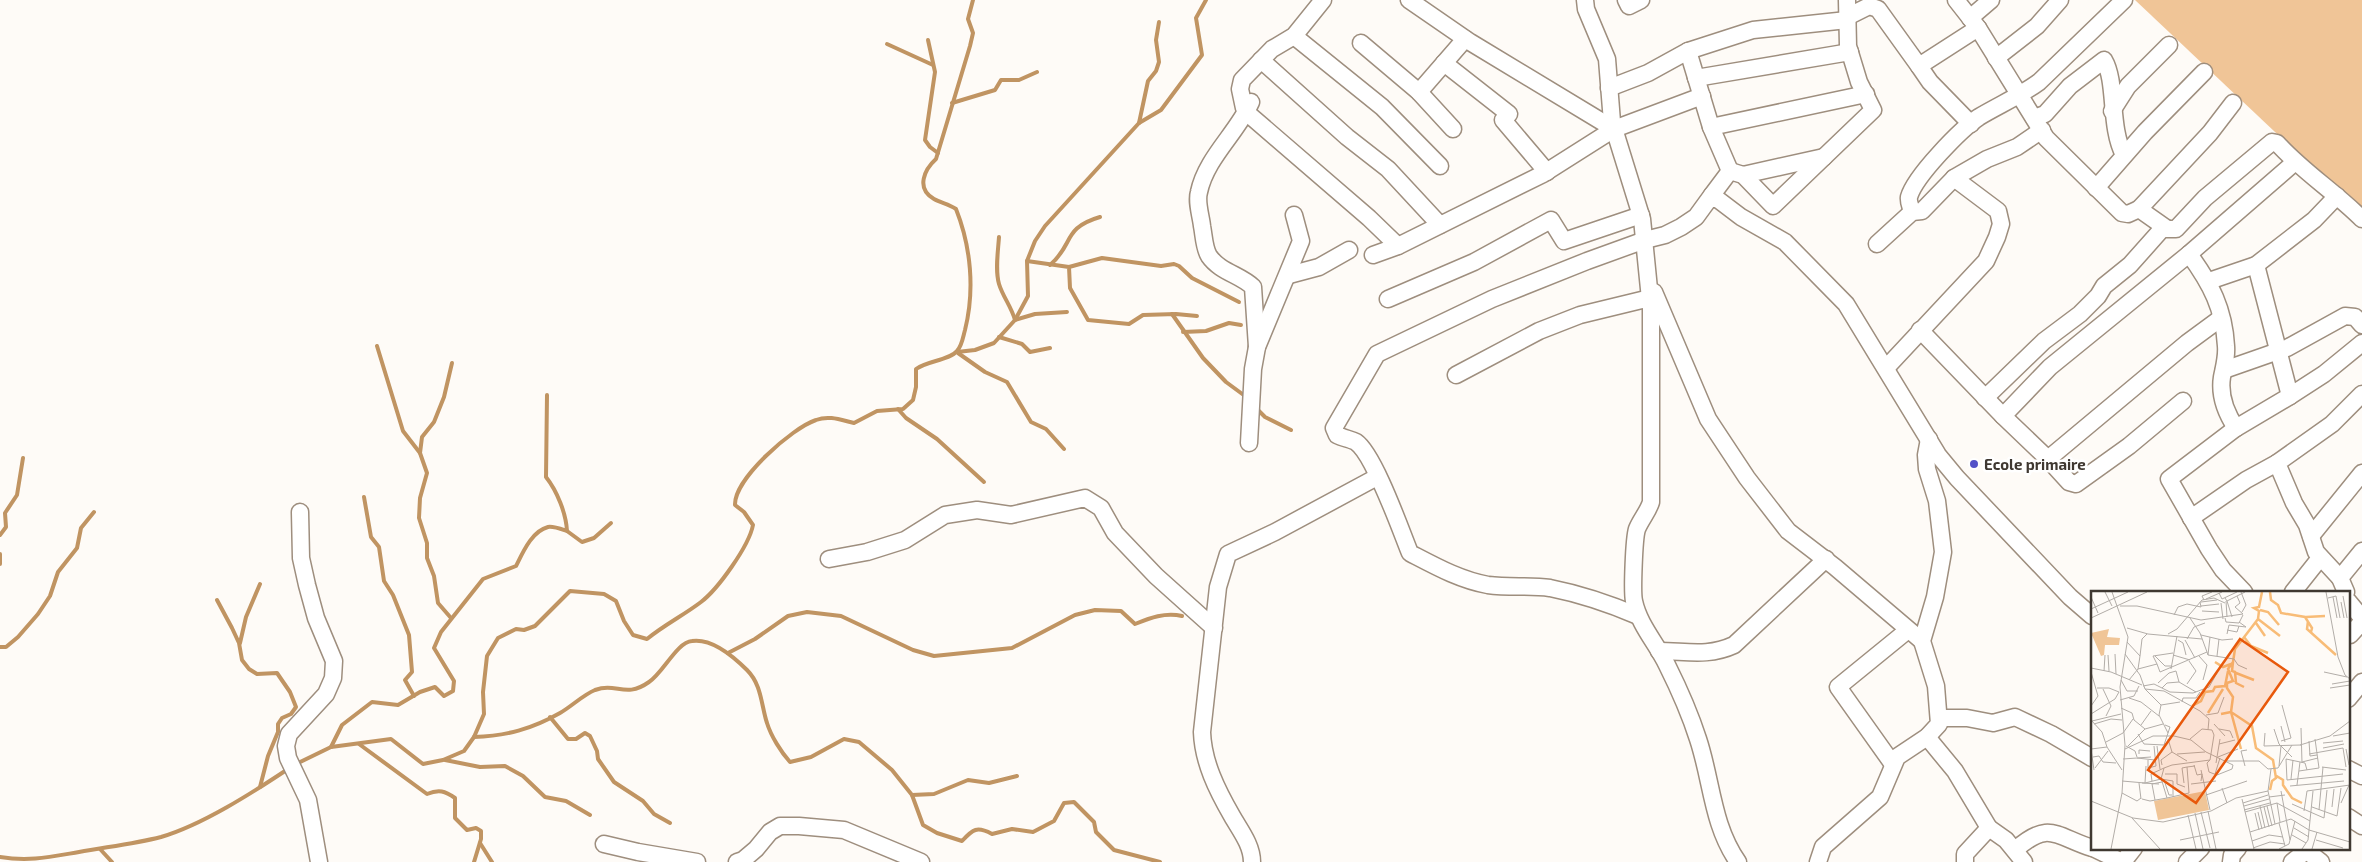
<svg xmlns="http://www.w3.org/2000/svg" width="2362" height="862" viewBox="0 0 2362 862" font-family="'Exo 2',sans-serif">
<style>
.green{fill:#f0c597}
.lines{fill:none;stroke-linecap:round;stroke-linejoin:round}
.stream{stroke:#c09462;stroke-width:4}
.minor-casing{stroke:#9e8e7e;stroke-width:19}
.minor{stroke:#fff;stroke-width:16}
.poi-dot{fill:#5351c8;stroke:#fff;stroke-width:2}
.labels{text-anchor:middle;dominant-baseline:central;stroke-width:5;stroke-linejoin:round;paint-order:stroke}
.poi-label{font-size:15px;font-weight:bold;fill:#3f3831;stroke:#fff;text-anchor:start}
.inset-river{fill:none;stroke:#f8bc77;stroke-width:2.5}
.inset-road{fill:none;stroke:#b2ada8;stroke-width:1}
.view{fill:#e8590c;fill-opacity:0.15;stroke:#e8590c;stroke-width:2.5}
.inset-edge{fill:none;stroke:#3f3831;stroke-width:2.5}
</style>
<rect width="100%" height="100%" fill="#fefbf7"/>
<!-- green -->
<polygon class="green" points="2135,0 2362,0 2362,214"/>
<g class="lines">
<!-- stream -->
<g class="stream">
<polyline points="928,40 935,72 925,140 930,147 938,153"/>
<polyline points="887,44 933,65"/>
<polyline points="952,103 995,90 1001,80 1019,80 1037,72"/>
<polyline points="1139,123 1148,81 1156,71 1159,62 1156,40 1159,22"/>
<path d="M999 237C998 252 995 270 999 284 1003 297 1011 306 1015 320L1035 314 1067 312"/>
<polyline points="1027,261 1069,267 1070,288 1088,320 1129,324 1143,315 1176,314 1197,316"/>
<path d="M1050 265C1074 245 1062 228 1100 217"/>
<polyline points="1069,267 1102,258 1161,266 1174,264 1179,266 1192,278 1239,302"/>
<polyline points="1172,314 1203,358 1226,382 1245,396"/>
<polyline points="1183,332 1206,331 1229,323 1241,325"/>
<polyline points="999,337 1022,344 1030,352 1050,348"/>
<polyline points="377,346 403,431 420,453 427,473 420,498 419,518 427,543 427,558 434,576 438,603 451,618"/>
<polyline points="957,352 975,350 994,343 1015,320 1028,296 1027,261 1035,241 1045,226 1139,123 1161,110 1202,55 1196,18 1206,0"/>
<polyline points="958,353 985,372 1007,382 1031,422 1046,429 1064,449"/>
<polyline points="1255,407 1265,417 1291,430"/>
<polyline points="898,409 906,418 937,439 984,482"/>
<polyline points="420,453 422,437 434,422 444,397 452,363"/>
<polyline points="364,497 371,537 379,547 384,581 393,595 409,635 412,672 405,680 414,696"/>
<polyline points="567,531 582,542 594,538 611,523"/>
<polyline points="0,535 6,527 5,513 17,495 23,458"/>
<polyline points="0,554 0,564"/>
<polyline points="217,600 232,628 239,643 242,660 249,669 257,674 277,673 290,692 296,707 291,714 282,718 278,724 278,732 268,756 260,787"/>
<polyline points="240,643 246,617 260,584"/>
<polyline points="0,647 6,647 18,637 38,614 50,596 58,572 77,548 81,528 94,512"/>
<path d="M728 653 755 639 788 616 807 612 841 616 913 650 934 656 1012 648 1075 615 1095 610 1121 611 1135 624C1150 618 1165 612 1182 616"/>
<polyline points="550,717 568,739 576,739 585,733 590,736 597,751 598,759 614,782 643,801 654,814 670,823"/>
<path d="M474 737C506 736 532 729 560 713 572 706 583 695 595 690 617 682 625 699 649 682 663 673 677 642 692 641 712 638 734 657 747 670 762 685 761 705 767 723 771 736 781 752 790 762L811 757 844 739 859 742 892 770 912 795 923 825 937 833 962 841C973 829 977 826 992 834L1012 829 1033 832 1054 821 1064 803 1074 802 1094 822 1096 832 1114 850 1160 862"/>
<path d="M359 744 427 794C439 789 445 791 455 798V818L467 830 476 828 481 831V839L474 862"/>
<path d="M331 747 342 725 372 702 398 705 420 692 435 687 444 696 453 691 454 681 434 648 441 632 483 579 516 566C523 552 532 531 548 527 553 526 561 529 567 531 566 513 557 491 546 477L547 395"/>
<polyline points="445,760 480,767 505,766 523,776 545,797 566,801 590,815"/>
<path d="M296 764 331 747 391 739 423 764 443 760 464 751 474 737 484 714 483 692 487 656 498 638 516 629 524 630 535 626 570 591 604 594 616 601 624 621 633 635 647 639C664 625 684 615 701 602 718 589 749 546 753 525L744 512 735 505C734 479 792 428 816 420 829 415 841 420 854 423L877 411 903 409 913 400 916 387V369C927 361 950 360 957 351 962 346 963 337 965 330 975 290 971 247 956 209 949 204 941 203 934 199 915 188 925 169 936 159L970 46 973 33 968 19 973 0"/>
<polyline points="912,795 934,794 968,780 989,783 1017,776"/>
<polyline points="480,843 492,862"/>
<polyline points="100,849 112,862"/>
<path d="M0 857C29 862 50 857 79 852 106 847 134 844 161 837 202 825 252 793 288 769"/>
</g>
<defs>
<g id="minor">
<polyline points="1409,0 1470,42 1614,129"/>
<path d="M1585 0 1586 9 1607 59 1612 122 1642 219 1651 309V502C1648 512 1641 519 1637 529 1634 538 1632 592 1634 601 1639 625 1657 644 1667 665 1679 689 1690 714 1698 739 1712 781 1712 825 1738 862"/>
<polyline points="1626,0 1629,6 1641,0"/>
<polyline points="1956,0 1978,28 2046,138 2122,213 2128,214 2139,209 2166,228"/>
<polyline points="1847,17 1869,6 1878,9 1919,66 1978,28"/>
<polyline points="1970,18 1991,0"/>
<polyline points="1294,36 1382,107 1440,166"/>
<polyline points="1361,43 1419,92 1453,129"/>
<polyline points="1688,51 1711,127 1730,171"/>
<polyline points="1996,58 2037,26 2060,0"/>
<polyline points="1261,60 1347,137 1388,169 1440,225"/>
<polyline points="1444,63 1509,114 1503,120 1547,172"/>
<polyline points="1919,66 1930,82 1971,124"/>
<polyline points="1696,78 1850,52"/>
<polyline points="1609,88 1648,73 1688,51 1753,30 1847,20"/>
<polyline points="1419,92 1465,39"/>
<path d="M1251 102C1237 133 1206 158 1199 192 1196 202 1201 216 1202 226 1204 236 1204 248 1209 256 1220 272 1241 275 1253 287L1257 347"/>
<polyline points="1244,108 1240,89 1242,80 1272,49 1294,36 1323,0"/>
<polyline points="2112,111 2128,86 2169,45"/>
<polyline points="1246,112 1369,218 1398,246"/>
<path d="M2034 118 2045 114 2070 86 2104 60C2117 82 2109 127 2124 155"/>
<polyline points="1711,127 1866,94"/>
<polyline points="1743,175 1824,157"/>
<polyline points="2096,188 2145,132 2204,72"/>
<polyline points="1712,195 1730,171 1743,175 1773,206 1873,110 1859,82 1848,46 1847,0"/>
<polyline points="2139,209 2210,133 2233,103"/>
<path d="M1912 212C1911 207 1908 202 1909 197 1915 176 1961 129 1979 117 1999 105 2020 96 2039 82L2124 0"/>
<polyline points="1877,244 1912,212 1922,211 1954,178"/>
<path d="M2189 254C2211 284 2224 309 2226 346 2227 357 2224 367 2222 377 2219 396 2226 413 2236 428"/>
<polyline points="1373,255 1398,246 1543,174 1614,129 1702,96"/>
<polyline points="1289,275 1319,267 1349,250"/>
<polyline points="2209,281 2256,265 2314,220 2337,196"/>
<polyline points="1654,292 1708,419 1747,478 1788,531 1835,567 1922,641"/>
<polyline points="1388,299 1474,262 1551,220 1564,241 1641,215"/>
<polyline points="1920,330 2003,416 2050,367 2189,254 2295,162"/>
<polyline points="1886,368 1986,261 1997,237 2001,224 1998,211 1954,178 1987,159 2017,147 2042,130"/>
<polyline points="2224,370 2287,348 2345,316 2355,317 2362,325"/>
<polyline points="1456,375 1539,331 1580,315 1650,298"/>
<polyline points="2290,396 2324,374 2362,343"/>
<path d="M1985 398 2044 341 2080 314 2098 296 2104 286 2130 265 2162 229H2176L2205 198 2272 142 2277 143C2302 171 2335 192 2362 219"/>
<polyline points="2003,416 2048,459 2187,343 2221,318"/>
<polyline points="1249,443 1253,369 1257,347 1301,241 1294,215"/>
<polyline points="2048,459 2069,482 2076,484 2129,446 2183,401"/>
<polyline points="300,512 301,558 307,585 316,618 334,661 333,678 326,694 289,734 286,746 288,758 308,800 319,862"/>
<polyline points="2191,518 2246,480 2277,463"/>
<polyline points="2311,536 2362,473"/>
<polyline points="829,559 867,552 905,540 945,515 977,510 1011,515 1085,498 1101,508 1115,533 1156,576 1214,628"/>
<polyline points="2340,578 2362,551"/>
<polyline points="2244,592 2223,570 2209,549 2169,479 2236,428 2290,396 2256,265"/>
<polyline points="2293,592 2320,558"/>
<polyline points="2346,592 2340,578 2316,552 2307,525 2294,503 2277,463 2332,424 2362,394"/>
<polyline points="2348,601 2362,618"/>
<path d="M1638 616C1610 604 1580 594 1550 588 1530 585 1509 588 1488 585 1460 580 1435 566 1410 553 1401 531 1374 454 1356 442 1350 439 1343 438 1337 435L1334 428 1377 354 1492 299 1587 261 1645 240 1665 235 1681 227 1696 217 1712 195 1741 217 1785 242 1846 304 1938 455 1957 478 2070 597 2092 616"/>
<polyline points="2350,635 2362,622"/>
<path d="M1659 651C1686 651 1708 657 1734 645L1826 559"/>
<polyline points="2348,699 2362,682"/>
<polyline points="1939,718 1967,718 1993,723 2015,717 2051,734 2092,758"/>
<polyline points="1927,737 1955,771 1989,828 1965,854 1965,862"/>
<polyline points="1892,763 1838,687 1908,630"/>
<polyline points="2348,769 2362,776"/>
<polyline points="2348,817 2362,826"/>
<polyline points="1989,828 2006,840 2024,862"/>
<polyline points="604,844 638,852 697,862"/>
<polyline points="2093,848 2122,862"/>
<polyline points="2303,848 2321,862"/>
<path d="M2015 850C2049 820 2055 836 2092 848"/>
<polyline points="737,862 743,860 756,849 770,832 780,826 799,826 844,830 921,862"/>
<path d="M1252 862C1252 845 1240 830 1232 816 1217 790 1203 762 1202 732L1218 587 1228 554 1275 532 1377 477"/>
<polyline points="1818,862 1823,847 1880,797 1897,757 1927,737 1939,724 1936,686 1922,641 1935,597 1943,552 1937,501 1927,469 1926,455 1929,439"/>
<polyline points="2123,862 2134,848"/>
<polyline points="2187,862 2201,848"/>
<polyline points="2231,862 2232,855 2238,848"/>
<polyline points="2292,862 2306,851"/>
</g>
</defs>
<!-- minor casing -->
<use href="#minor" class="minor-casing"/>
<!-- minor -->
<use href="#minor" class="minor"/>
</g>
<!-- markers -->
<circle class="poi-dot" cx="1974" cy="464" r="5"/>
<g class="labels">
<!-- poi labels -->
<g class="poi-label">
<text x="1984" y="464">Ecole primaire</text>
</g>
</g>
<!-- overview -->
<g transform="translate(2091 591)">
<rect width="259" height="259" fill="#fefbf7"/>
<path d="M18 38 16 46 29 47 28 54H14L13 64 10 65 0 42ZM114 200 118 219 67 229 63 210Z" fill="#f0c597"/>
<path class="inset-river" d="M171 1 168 16 163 17 168 20 167 28 144 58 142 71 137 78 142 90 136 92V97L142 106 140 121 161 135 165 157 182 169 185 187 181 190 179 199M179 1 180 9 187 14 190 22 214 26 221 37 220 41M169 19 177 21 188 34M215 26 234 25M167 28 189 45M217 30 216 38 245 64M165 32 174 45M153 46 160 55 177 62M124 71 132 76 140 73M142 71 141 80 144 81 145 92 153 96M145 82 163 89M101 115 110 110 114 101 122 100 124 96 134 95 137 80M117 122 132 98M130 123 140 121 150 158M184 184 192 189V194L201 207 211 212"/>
<path class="inset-road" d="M14 1 21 15M150 1 155 14 151 21M235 1 247 66 254 84 259 88M128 2 131 8 146 1M146 5 149 12 144 16 152 23M252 5 256 27M0 6 7 22M242 6 246 27M134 7 136 10 154 1M237 7 245 5 249 27M115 8 131 1M113 9 111 5 121 1M135 10 136 26M136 10 141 26M110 11 126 9M250 11 253 27M130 12 132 28M29 15H46L110 29 152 23M110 15 128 13M0 18 37 1M111 20 128 21M83 24 87 16 96 13 110 16 109 11M0 27 56 1M134 27 135 31 148 32 152 24M36 37 57 43 111 48M136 39 146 41 148 35M77 43 86 38 111 9 123 7 134 12M136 43 138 34 155 36 148 31M110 44 131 49 142 48M96 48 103 36 114 32M87 49 92 52 95 64M94 49 104 67M36 51 49 65 47 78 38 89M116 61 117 64 143 68 147 74 156 78M24 63 25 83M34 63 49 84 54 98 73 100 109 120 118 128 117 139M17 64 18 80M82 64 99 69M117 64 119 46M49 65 51 48 56 43M64 65 74 75H81M108 65 116 74 112 89M126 65 128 48M66 73 62 65 82 62M0 77 20 81 51 94M47 78 66 73 69 81 116 61 109 42 99 27M80 78 86 45M13 80 14 64M85 80 88 91 105 101M0 81 7 105 0 115M233 81 256 86M30 89 36 100H47M67 92 78 82 85 80M96 93 105 80 98 70M241 93 259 90M52 95 63 93 79 101 102 102 118 96 126 82M6 97H18L28 101M71 97 76 92 88 91M239 97 259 94M12 98 20 115 15 125M54 98 70 114 68 124 77 142M38 107 50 111 68 125M29 109 43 105 48 95M91 111 92 107H105L109 101M70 114 89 111M30 117 41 122 43 129 54 138M0 123 24 108 28 101M115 124 127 122 133 106M0 129 11 141 16 156M1 130 30 123M3 133 20 128 31 129M123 133 134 145M50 134 60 120M190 135 194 151M210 137 211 172M128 138 139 140 142 147M183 138 188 153 201 166M174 142 173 155 210 154M47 143 53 153 73 154 79 136 74 134M242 145 259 142M77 148 81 161 96 170M224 148 228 177M190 150 200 147 191 114M218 150 219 165 226 164M15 151 32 142 42 128M232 152 252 150M128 153 144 149M209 154 239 145 259 130M35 155 44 160 46 166M37 155 54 138 72 133M66 155 69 178M232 157 253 153M252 157 255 176M0 158 16 156 31 179M0 158 3 179M34 158 62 145H83L100 149 115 161 142 174 141 178 126 184 118 181 116 172 119 169M255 158 258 174M48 163V159L59 160M86 163 114 161M218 163 252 157M2 166 8 165 12 171 25 172M127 166 147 158M46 167 64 169M32 168 60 166M195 168 196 189 252 183M195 168 214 172 216 179M57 169V177L65 175 63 155M136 170H168L177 178 187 177 201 154M211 171 227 167M125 172 129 148M71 174 70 169 81 161M103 174 106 184 111 183 110 190M154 175 150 160 156 159M188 175 190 155M231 176 255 179M4 177 17 160M180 178 177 200 184 233M110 179 119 219M208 180 228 177M74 183H86V193L94 196M124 183 129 167M70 188 82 190V206M200 188 202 169M73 189 78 204H81M31 190 54 192 70 188 73 177 81 174 119 169 123 144 121 139 111 138 99 148M61 190 60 183 73 177M48 192 50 208M51 192 68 193M54 192 55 175M93 192 91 177 96 176M100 193 125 190M206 194 209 171M199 195 253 190M131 197 136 212M190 200 199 249M31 202 46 210 50 207M98 202 96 176 104 175M115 204 156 190M178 206 194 204M76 207 98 202M51 208 59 210 76 207 70 187M151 208 163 258M64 209 61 193 71 191M0 210 42 227 72 231 120 220 145 207 177 200M152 212 177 204M186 212 189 231M250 212 258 194M201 213 233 227 236 199M153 215 178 208M169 215 174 237M176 215 181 235M173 216 178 236M221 216 246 225 250 197M241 216 243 198M153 219 179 212M228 219 232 176M117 220 125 258M213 220 216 200 259 194M110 221 119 257M154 221 186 212 219 230M167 221 171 238M104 222 112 258M164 222 168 239M97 224 105 258M41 227 69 258M188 232 194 255M203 237 218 246M159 241 200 228 218 239 259 251M201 244 215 252M89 249 128 241M225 249 252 257M161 250 178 244 192 246M162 257 179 251 194 253M20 258 31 202 34 154 29 96 37 46 21 1M188 258 198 253 204 230M211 258 217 249 222 200M221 258 226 241"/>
<path class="view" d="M149 48 197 81 105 212 57 179Z"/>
<rect width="259" height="259" class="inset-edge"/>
</g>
</svg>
